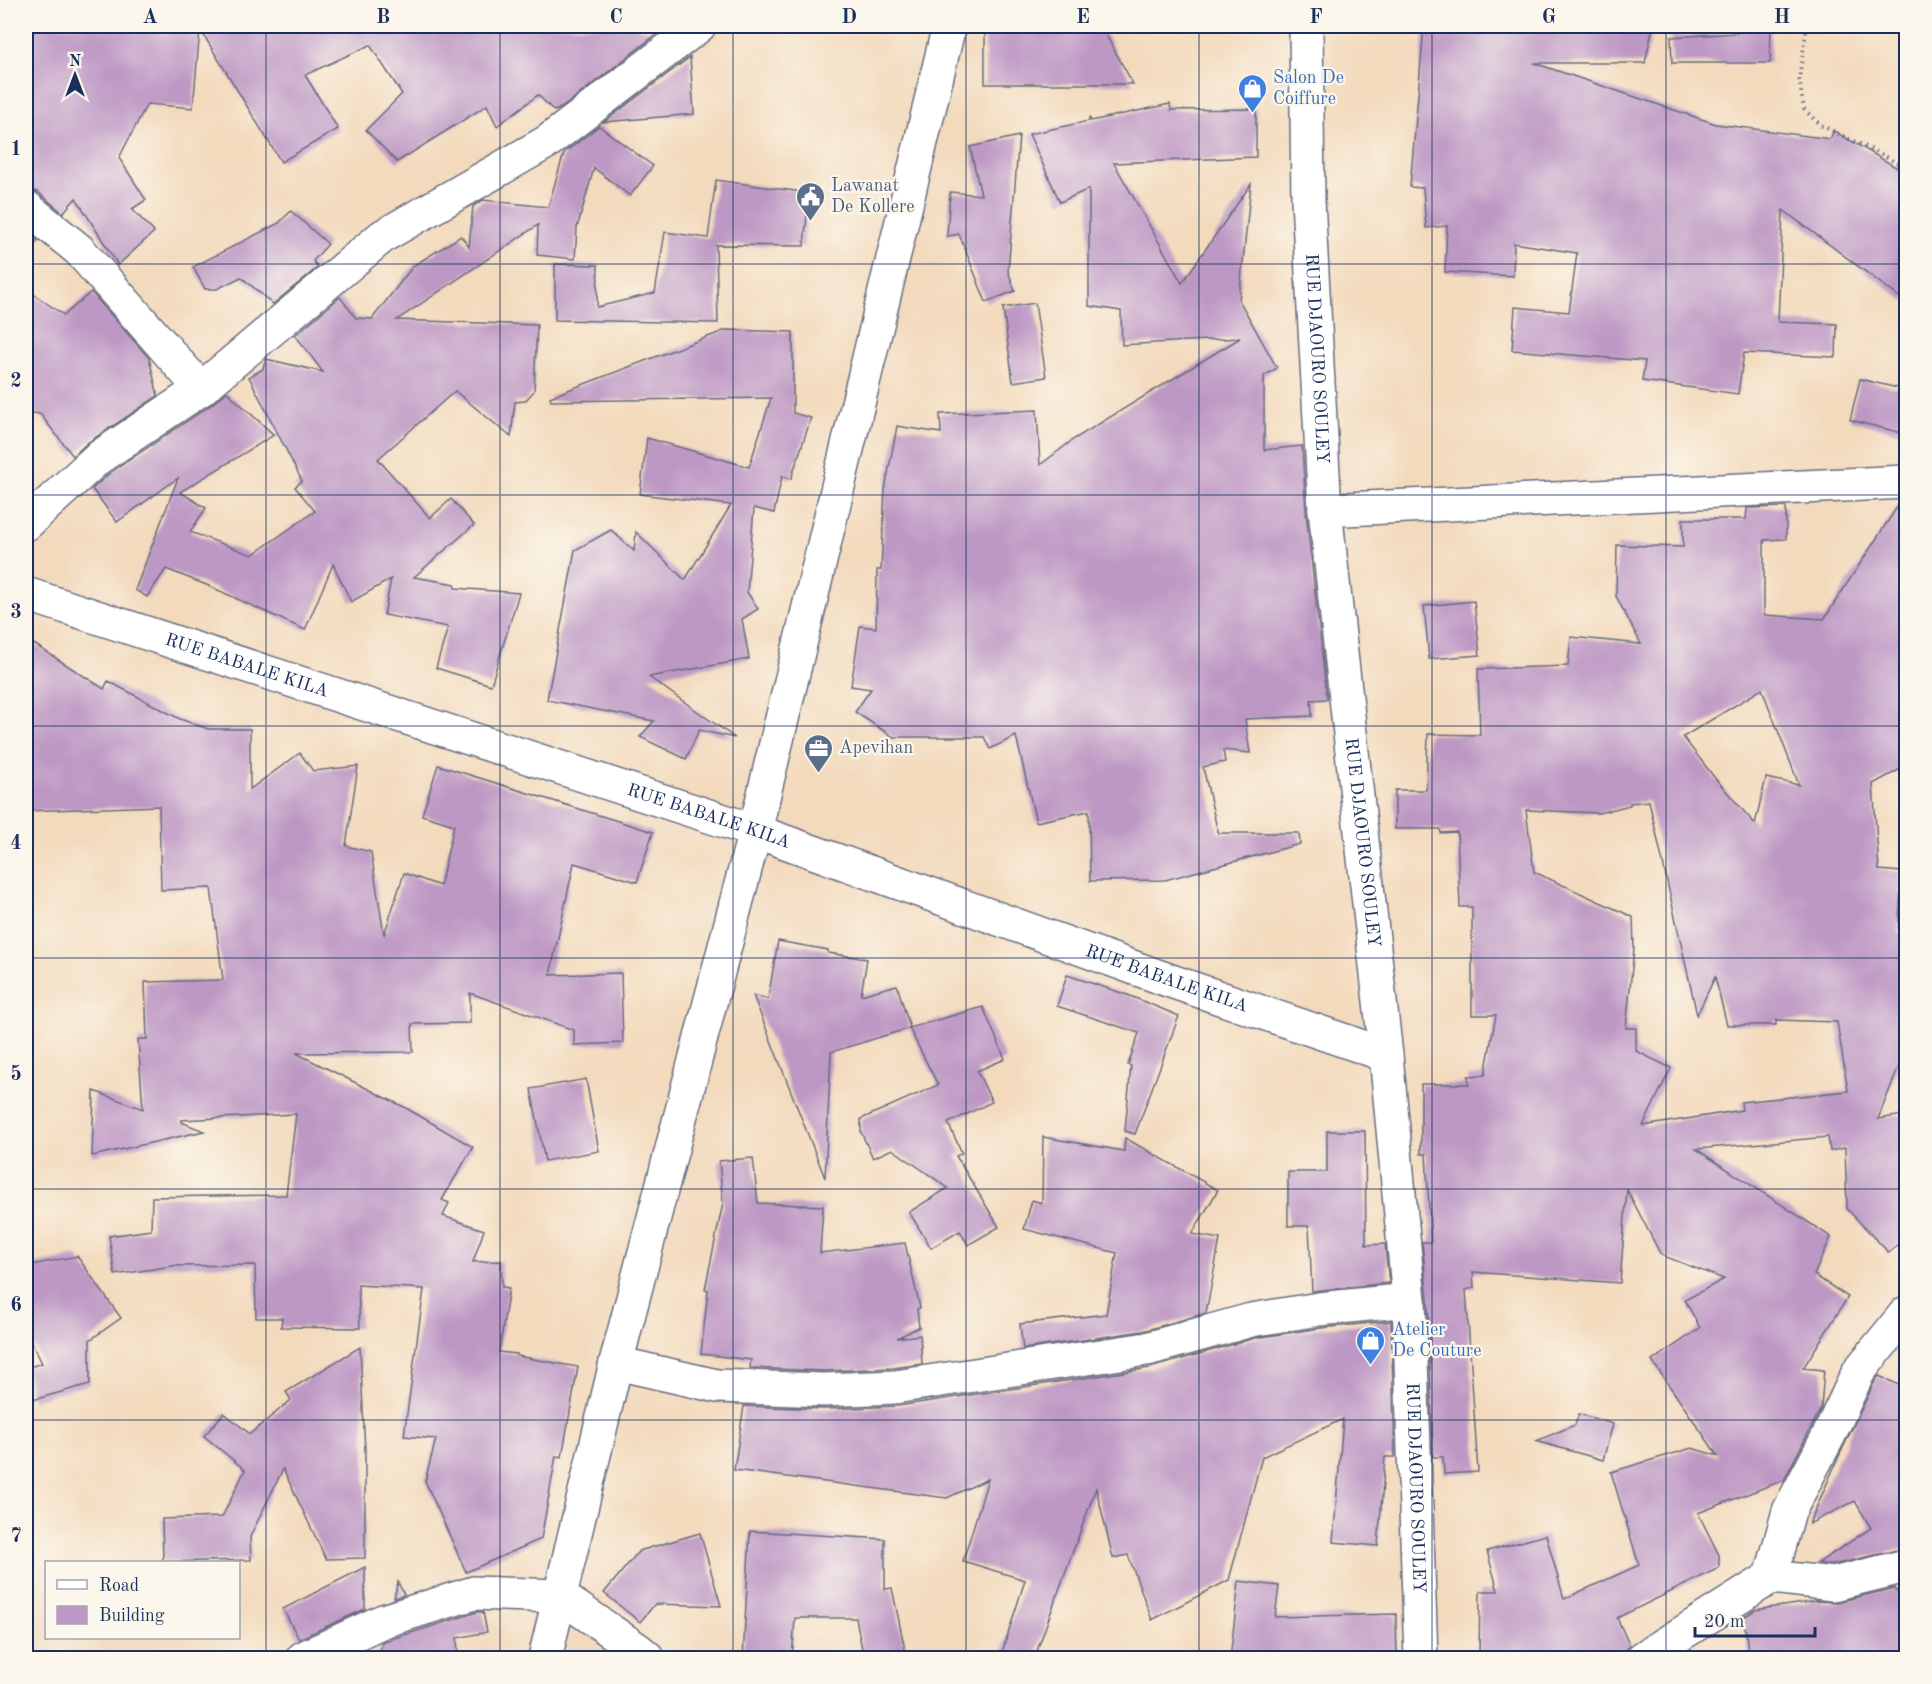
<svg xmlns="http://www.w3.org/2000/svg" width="1932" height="1684" viewBox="0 0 1932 1684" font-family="'Old Standard TT',serif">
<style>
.building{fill:#bd98c4;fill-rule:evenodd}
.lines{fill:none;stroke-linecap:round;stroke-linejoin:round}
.minor-casing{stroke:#676b7f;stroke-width:36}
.path{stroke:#676b7f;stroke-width:4;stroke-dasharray:1.5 4.5;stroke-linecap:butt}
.minor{stroke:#fff;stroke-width:33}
.grid{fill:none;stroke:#1b2f5e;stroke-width:1.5;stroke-opacity:0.55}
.labels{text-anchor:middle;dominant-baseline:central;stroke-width:4.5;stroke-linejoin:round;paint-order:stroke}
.shop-label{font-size:18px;fill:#366cbe;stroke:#fbf7ec;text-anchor:start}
.service-label{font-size:18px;fill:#4e5e75;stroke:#fbf7ec;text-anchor:start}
.street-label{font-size:18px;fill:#1b2f5e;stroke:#fbf7ec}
.neatline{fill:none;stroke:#1b2f5e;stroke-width:2}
.grid-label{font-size:20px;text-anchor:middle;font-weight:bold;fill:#1b2f5e}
</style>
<rect width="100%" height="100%" fill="#fbf7ec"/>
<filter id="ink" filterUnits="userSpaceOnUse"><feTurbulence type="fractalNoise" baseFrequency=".0167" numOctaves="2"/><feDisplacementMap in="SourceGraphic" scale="12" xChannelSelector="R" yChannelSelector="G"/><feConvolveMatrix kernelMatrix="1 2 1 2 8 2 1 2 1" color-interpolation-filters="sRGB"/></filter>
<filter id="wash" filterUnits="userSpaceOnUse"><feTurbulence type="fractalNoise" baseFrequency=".008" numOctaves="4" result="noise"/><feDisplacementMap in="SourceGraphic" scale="24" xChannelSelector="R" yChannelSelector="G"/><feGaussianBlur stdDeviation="1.35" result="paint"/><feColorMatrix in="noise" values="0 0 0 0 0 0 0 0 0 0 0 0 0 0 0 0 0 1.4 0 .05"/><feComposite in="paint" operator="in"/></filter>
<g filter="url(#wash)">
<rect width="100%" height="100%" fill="#f3dabd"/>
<g id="blocks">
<!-- building -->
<g class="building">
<polygon points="26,26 143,26 168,34 177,26 630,26 658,33 563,107 554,111 538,95 497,126 487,105 397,162 366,130 402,94 370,45 305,75 338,129 281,162 200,29 193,108 147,104 119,158 146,200 132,209 154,232 118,265 76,198 63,213 38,192 26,189"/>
<polygon points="1054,26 1101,26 1133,84 985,84 985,28 1055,28"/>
<polygon points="1424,26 1653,26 1645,63 1534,63 1716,124 1830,139 1834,131 1906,173 1906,302 1783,210 1778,322 1837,324 1836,357 1744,353 1738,394 1642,381 1645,361 1512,350 1515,307 1569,312 1577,253 1514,243 1513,276 1445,272 1447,226 1426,228 1423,188 1410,187"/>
<polygon points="1737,26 1771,26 1770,63 1672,63 1671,37 1737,33"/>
<polygon points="690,57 694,114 604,122"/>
<polygon points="1170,104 1171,110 1256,109 1256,157 1114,163 1182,283 1251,184 1239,300 1277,368 1264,376 1264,450 1302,446 1306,512 1327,699 1311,700 1312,716 1245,719 1250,753 1223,750 1225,762 1203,767 1218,833 1299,833 1300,844 1165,880 1090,881 1089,811 1036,822 1016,736 990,749 984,737 893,737 855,712 871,689 851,686 860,626 876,628 877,570 881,570 885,489 897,426 941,433 940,414 1037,410 1040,465 1074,439 1240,338 1122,345 1121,311 1089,306 1089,189 1060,202 1029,134 1089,121 1089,117 1091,121"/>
<polygon points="599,126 653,166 630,196 594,168 577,228 575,259 537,255 538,225 397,320 537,325 534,391 525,401 515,402 511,437 455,391 378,459 430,518 451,499 474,525 414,577 455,584 455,588 519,593 491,685 436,668 448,627 384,615 391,579 351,602 333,564 305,630 209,586 166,569 147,597 135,590 178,478 117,522 92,489 110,473 211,405 227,392 274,435 180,492 206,508 190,532 252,555 315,511 295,487 302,481 249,377 263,369 266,359 323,372 295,335 340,297 356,318 372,319 413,266 461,236 469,247 473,206 483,200 548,207 564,153"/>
<polygon points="1019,136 1008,271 1015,291 986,302 959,234 947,236 950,192 981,195 970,147"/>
<polygon points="716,180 809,193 804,246 716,245 718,323 555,320 555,264 598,265 597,307 655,293 665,232 708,238"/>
<polygon points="291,211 328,244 313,261 318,267 273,304 241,277 217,289 205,289 193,267 279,223"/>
<polygon points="26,231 38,241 26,255"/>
<polygon points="26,289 64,315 91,292 149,358 158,396 87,443 73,456 40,414 26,412"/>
<polygon points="1035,303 1046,377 1013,382 1003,308"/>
<polygon points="726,330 793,332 793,413 811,418 791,479 782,476 774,513 754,508 747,592 758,609 742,619 749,659 649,677 735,738 699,730 686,759 640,737 654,721 547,700 575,550 611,530 634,551 636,532 685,580 731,505 640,494 647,438 749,467 771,398 551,401 550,397"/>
<polygon points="1860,379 1906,390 1906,434 1850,420"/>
<path d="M1901 501H1906V766L1873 784 1879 870 1902 872 1898 934H1906V1048L1878 1119 1903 1115 1906 1135V1236L1889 1253 1847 1209 1845 1148 1830 1151 1828 1137 1696 1149 1831 1237 1814 1275 1848 1297 1803 1368 1824 1370 1821 1408 1784 1480 1698 1513 1719 1555V1568L1617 1618 1630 1646 1626 1650 1624 1659H1565L1479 1655 1480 1591H1498L1487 1551 1546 1535 1564 1599 1639 1565 1611 1472 1692 1448 1718 1456 1652 1361 1700 1328 1685 1300 1724 1279 1661 1255 1627 1190 1620 1283 1473 1272 1474 1288 1466 1290 1478 1472 1444 1474 1443 1457H1433L1428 1299 1422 1242H1431L1426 1154H1421V1084H1469L1468 1076 1485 1075 1496 1015H1472V907H1460L1457 832 1441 833 1440 829H1395V790H1426L1428 734 1480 735 1478 669 1568 666 1571 637 1641 644 1616 596 1617 545 1683 547V519H1746L1747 508 1786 507V539L1764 540V615L1824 619ZM1762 689 1799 785 1766 778 1755 824 1714 777 1683 737ZM1649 801 1697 1015 1715 977 1727 1025H1776V1020L1837 1022 1848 1091 1741 1102 1742 1110 1643 1126 1671 1068 1636 1051V1028H1626L1634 948 1633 917 1534 872 1526 810 1599 813 1630 805V803Z"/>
<polygon points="1474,601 1480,655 1429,659 1424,606"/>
<polygon points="26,639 104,689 108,681 180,719 208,729 250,729 250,789 300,753 313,771 358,766 346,846 371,852 384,935 404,873 440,886 454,825 422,815 438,765 653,832 637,882 574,863 550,975 621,973 623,1043 574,1045 574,1030 470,993 470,1023 412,1024 413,1052 296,1053 406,1108 473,1147 442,1200 449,1203 443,1216 484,1230 473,1262 501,1261 502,1287 509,1288 499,1352 517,1354 517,1356 578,1367 562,1457 556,1456 541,1539 466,1572 425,1481 436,1439 404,1436 424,1289 358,1285 360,1328 281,1327 282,1318 256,1318 255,1265 172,1266 115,1275 109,1236 151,1230 152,1197 286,1195 296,1114 181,1120 181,1122 204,1131 92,1156 94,1091 143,1109 138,1039 147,1039 145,982 223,980 211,888 161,890 159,806 26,811"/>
<polygon points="778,941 828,950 828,953 867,959 861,995 897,985 910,1028 831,1052 825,1178 753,995 768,999"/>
<polygon points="1067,975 1128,995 1179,1016 1135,1134 1125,1131 1131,1066 1128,1065 1139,1033 1057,1006"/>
<polygon points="983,1007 1005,1059 977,1071 992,1102 948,1123 962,1153 956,1156 999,1227 968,1245 960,1231 931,1248 909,1212 948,1188 892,1149 873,1158 861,1132 861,1119 938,1085 909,1028"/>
<polygon points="586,1079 599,1151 545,1161 531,1089"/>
<polygon points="1327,1131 1365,1131 1366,1245 1385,1244 1389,1283 1312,1291 1309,1226 1288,1226 1288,1172 1327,1172"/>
<polygon points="1043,1137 1124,1151 1125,1138 1218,1190 1192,1234 1220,1239 1206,1313 1143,1331 1023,1349 1020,1324 1106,1314 1117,1253 1024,1229 1032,1200 1042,1203"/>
<polygon points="753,1158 758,1203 823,1206 820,1253 905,1243 920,1308 917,1309 919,1327 897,1338 920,1335 922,1364 893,1368 824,1371 750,1368 751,1360 701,1354 708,1290 705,1289 723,1203 719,1161"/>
<polygon points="77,1256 121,1318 90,1340 90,1384 33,1400 26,1368 42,1363 26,1331 26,1266"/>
<polygon points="1391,1321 1395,1457 1385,1457 1378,1546 1333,1542 1343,1419 1262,1457 1229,1580 1152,1620 1128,1555 1113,1558 1096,1488 1034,1659 1000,1659 1025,1580 963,1561 988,1479 947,1498 734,1470 744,1406 825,1409 898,1406 1150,1368 1255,1338 1321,1328"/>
<polygon points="360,1347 365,1451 365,1558 326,1559 283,1469 250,1537 251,1560 163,1562 162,1519 222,1517 245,1470 204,1436 224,1413 250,1434 291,1400 286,1392"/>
<polygon points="1879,1376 1906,1388 1906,1464 1903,1532 1906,1532 1906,1548 1832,1565 1818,1563 1871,1528 1855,1501 1809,1524 1840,1454 1875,1381"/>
<polygon points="1579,1414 1613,1424 1603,1460 1536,1441 1575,1425"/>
<polygon points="750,1531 885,1539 885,1589 892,1588 907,1659 864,1659 856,1618 795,1618 792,1659 743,1659"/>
<polygon points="700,1533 721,1606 655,1604 640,1622 604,1593 639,1551"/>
<polygon points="365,1567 365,1609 299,1639 283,1609"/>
<polygon points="1239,1581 1279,1586 1275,1617 1396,1614 1397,1659 1230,1659"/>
<polygon points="398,1582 404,1595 394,1598"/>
<polygon points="1895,1588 1906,1605 1906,1659 1878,1659 1876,1656 1810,1655 1812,1659 1749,1659 1744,1617 1755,1610 1816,1601 1837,1602"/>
<polygon points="477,1612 483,1612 487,1632 457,1638 458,1659 378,1659 382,1642"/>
<polygon points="365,1650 365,1659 347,1659"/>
</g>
</g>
</g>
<g filter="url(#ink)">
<use href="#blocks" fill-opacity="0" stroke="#676b7f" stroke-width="1.5"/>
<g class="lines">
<defs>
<g id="minor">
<path id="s1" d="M1306 26 1308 200 1325 510 1386 1055 1409 1300 1421 1658"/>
<polyline points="26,207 79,250 201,389"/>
<polyline points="1325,510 1906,482"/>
<polyline points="26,524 98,458 201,389 383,236 547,142 699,26"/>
<path id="s2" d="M26 594 755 831 1168 980 1386 1055"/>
<polyline points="616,1363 717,1386 824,1390 895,1387 1147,1349 1251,1320 1319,1309 1409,1300"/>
<polyline points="1771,1577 1833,1584 1906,1566"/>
<polyline points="303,1658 383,1621 474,1593 560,1596 637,1649 648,1658"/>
<polyline points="545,1658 616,1363 755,831 949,26"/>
<polyline points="1643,1658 1771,1577 1789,1511 1829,1435 1859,1371 1906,1313"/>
</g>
</defs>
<!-- minor casing -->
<use href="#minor" class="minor-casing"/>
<!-- path -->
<polyline class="path" points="1807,26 1799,79 1804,109 1820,125 1885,156 1906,169"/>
<!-- minor -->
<use href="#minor" class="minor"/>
</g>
</g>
<!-- grid -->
<path class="grid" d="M266 26V1658M500 26V1658M733 26V1658M966 26V1658M1199 26V1658M1432 26V1658M1666 26V1658M26 264H1906M26 495H1906M26 726H1906M26 958H1906M26 1189H1906M26 1420H1906"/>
<!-- icons -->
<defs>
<symbol id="shop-pin" viewBox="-11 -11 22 30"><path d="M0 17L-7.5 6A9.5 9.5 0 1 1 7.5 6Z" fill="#3f7fe0" stroke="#fbf7ec"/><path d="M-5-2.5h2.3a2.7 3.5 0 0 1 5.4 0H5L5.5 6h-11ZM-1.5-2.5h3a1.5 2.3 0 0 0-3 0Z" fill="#fff"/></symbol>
<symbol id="civic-pin" viewBox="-11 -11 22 30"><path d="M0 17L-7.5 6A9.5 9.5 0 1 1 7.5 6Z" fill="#5c6f8a" stroke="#fbf7ec"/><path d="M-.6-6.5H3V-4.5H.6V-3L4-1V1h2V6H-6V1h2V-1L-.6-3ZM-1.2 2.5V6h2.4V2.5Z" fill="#fff"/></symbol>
<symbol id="office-pin" viewBox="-11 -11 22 30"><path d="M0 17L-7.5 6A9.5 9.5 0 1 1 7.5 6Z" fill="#5c6f8a" stroke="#fbf7ec"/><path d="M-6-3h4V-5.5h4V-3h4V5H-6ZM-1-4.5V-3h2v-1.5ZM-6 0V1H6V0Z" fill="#fff"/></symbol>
</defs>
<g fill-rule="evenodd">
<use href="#shop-pin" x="1236" y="72" width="33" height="45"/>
<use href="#civic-pin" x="794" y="180" width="33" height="45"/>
<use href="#office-pin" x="802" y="732" width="33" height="45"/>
<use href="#shop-pin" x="1354" y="1324" width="33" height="45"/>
</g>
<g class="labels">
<!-- shop labels -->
<g class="shop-label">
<text x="1273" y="78">Salon De<tspan x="1273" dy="21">Coiffure</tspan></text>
<text x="1392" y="1330">Atelier<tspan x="1392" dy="21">De Couture</tspan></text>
</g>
<!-- service labels -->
<g class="service-label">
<text x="831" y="186">Lawanat<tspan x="831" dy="21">De Kollere</tspan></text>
<text x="839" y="748">Apevihan</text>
</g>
<!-- street labels -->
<g class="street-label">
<text stroke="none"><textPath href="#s1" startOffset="333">RUE DJAOURO SOULEY</textPath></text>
<text stroke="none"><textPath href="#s2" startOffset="232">RUE BABALE KILA</textPath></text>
<text stroke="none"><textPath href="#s2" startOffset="718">RUE BABALE KILA</textPath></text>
<text stroke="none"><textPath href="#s1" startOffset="819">RUE DJAOURO SOULEY</textPath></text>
<text stroke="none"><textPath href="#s2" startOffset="1204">RUE BABALE KILA</textPath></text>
<text stroke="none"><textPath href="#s1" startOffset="1467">RUE DJAOURO SOULEY</textPath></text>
</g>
</g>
<!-- margin -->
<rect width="1932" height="1684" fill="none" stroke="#fbf7ec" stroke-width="66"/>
<!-- legend -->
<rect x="45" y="1561" width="195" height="78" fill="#fbf7ec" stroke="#a1a7b3" stroke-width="1.5"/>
<rect x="57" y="1580" width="30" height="9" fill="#ffffff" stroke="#a1a7b3" stroke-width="1.5"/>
<text x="99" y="1591" font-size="18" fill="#1b2f5e">Road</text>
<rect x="57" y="1606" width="30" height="18" fill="#bd98c4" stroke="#a1a7b3" stroke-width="1.5"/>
<text x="99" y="1621" font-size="18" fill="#1b2f5e">Building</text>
<!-- north arrow -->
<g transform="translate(75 75)" stroke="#fbf7ec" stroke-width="4.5" paint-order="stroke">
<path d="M0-4.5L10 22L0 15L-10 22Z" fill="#1b2f5e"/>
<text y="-9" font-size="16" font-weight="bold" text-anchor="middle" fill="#1b2f5e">N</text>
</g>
<!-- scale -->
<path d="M1695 1627v9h120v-9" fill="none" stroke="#1b2f5e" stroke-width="3"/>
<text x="1704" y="1627" font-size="18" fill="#1b2f5e" stroke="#fbf7ec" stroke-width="4.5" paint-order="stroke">20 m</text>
<rect x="33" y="33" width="1866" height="1618" class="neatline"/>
<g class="grid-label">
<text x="150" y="23">A</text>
<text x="383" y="23">B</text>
<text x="616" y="23">C</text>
<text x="849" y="23">D</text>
<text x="1083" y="23">E</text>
<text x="1316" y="23">F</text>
<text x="1549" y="23">G</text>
<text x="1782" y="23">H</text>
<text x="16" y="155">1</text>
<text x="16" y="387">2</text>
<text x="16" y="618">3</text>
<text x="16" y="849">4</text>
<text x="16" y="1080">5</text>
<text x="16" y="1311">6</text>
<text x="16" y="1542">7</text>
</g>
</svg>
